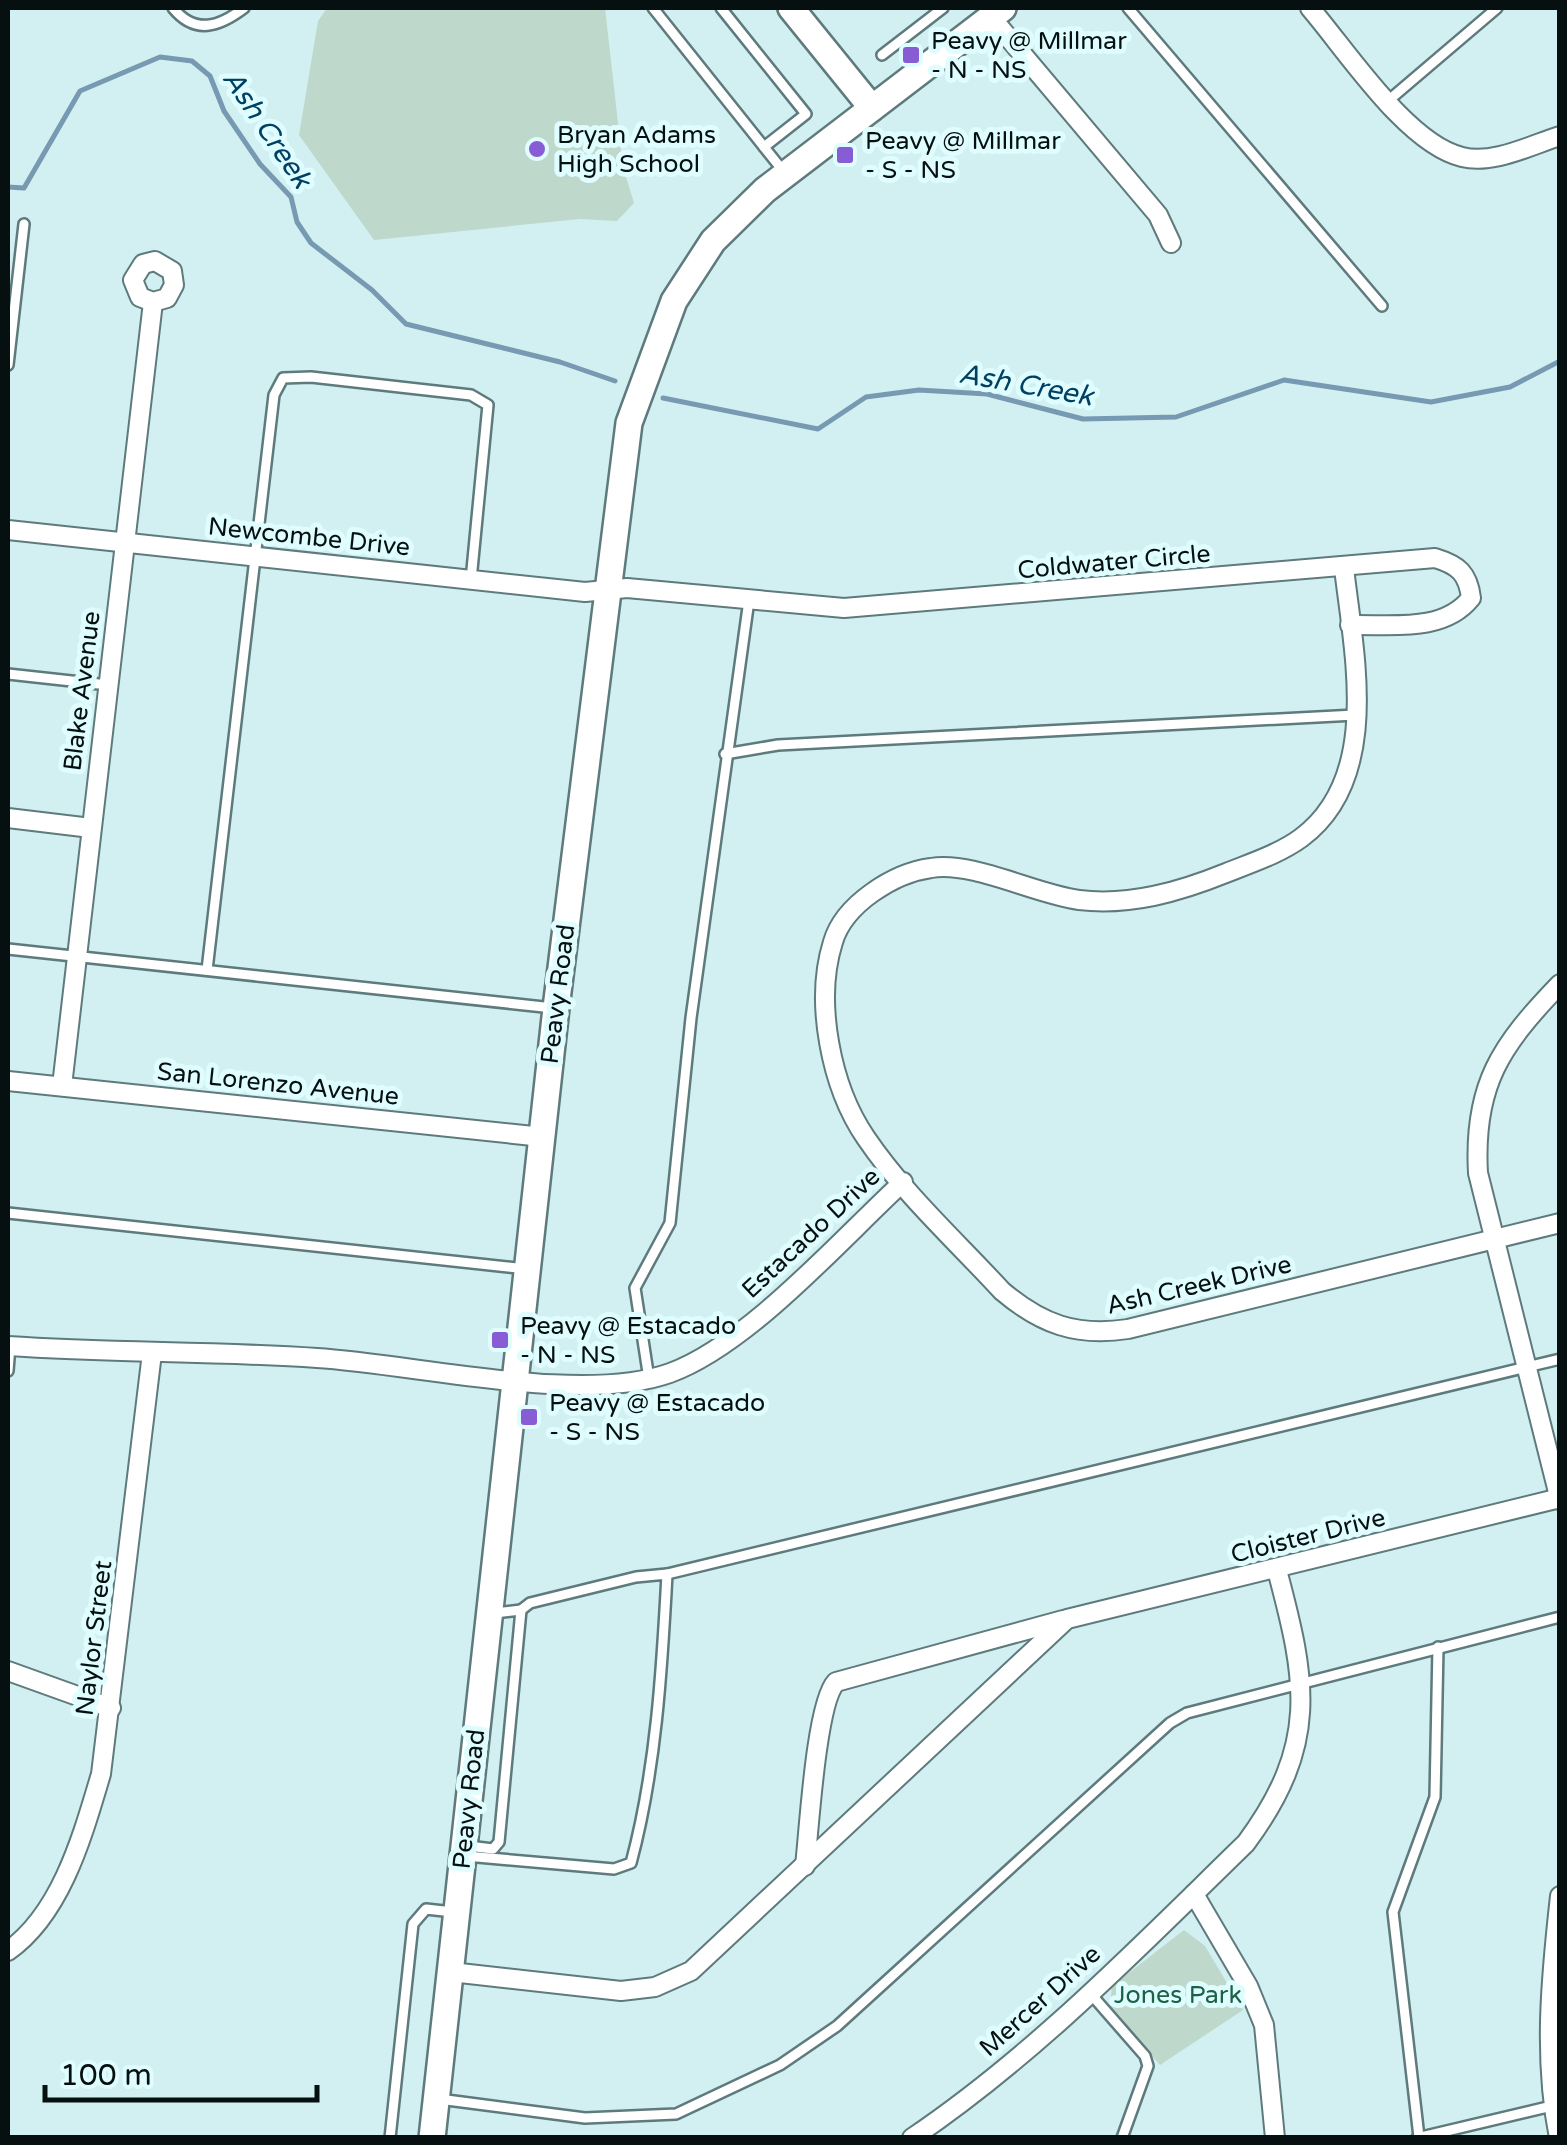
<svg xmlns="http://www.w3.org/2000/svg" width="1567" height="2145" viewBox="0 0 1567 2145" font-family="'Varela Round',sans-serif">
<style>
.green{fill:#bed8cb}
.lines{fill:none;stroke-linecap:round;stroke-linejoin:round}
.stream{stroke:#7799b1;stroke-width:5}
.lane-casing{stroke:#5f7a7c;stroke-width:14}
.street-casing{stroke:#5f7a7c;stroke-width:22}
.secondary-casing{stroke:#5f7a7c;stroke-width:30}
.lane{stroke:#fff;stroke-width:9}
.street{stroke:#fff;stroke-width:18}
.secondary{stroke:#fff;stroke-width:25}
.poi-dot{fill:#875cd5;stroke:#dffdff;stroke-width:4}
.labels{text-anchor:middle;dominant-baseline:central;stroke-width:10;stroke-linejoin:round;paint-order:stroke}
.poi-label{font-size:25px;fill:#061011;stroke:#dffdff;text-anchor:start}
.street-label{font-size:25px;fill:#061011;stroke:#dffdff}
.park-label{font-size:25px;fill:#1c6247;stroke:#dffdff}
.water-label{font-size:28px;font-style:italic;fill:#004163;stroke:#dffdff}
</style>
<rect width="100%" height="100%" fill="#d2f0f2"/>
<!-- green -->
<g class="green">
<polygon points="327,8 605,8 623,167 634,203 617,221 580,219 374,240 299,135 318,21"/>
<polygon points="1184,1930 1205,1946 1243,2010 1160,2065 1110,2008 1112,1986"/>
</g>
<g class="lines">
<!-- stream -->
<g class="stream">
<polyline points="8,187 24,188 80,91 160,57 192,61 210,76 224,111 260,164 291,197 297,222 311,243 372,290 406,324 560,362 615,381"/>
<polyline points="663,398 818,429 866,397 919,390 987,394 1083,419 1176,417 1284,380 1431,402 1510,387 1560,361"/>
</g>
<defs>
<g id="lane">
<path d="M173 8C195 35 219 27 244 8"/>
<polyline points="653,8 764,147 806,114 721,8"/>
<polyline points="1128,8 1382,306"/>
<polyline points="882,55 943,8"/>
<polyline points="1389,100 1497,8"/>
<polyline points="764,147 784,172"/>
<polyline points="8,365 24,224"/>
<polyline points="8,674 108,685"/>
<polyline points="725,754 778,745 1355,715"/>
<polyline points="8,949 553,1008"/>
<polyline points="207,970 274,395 283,378 311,377 471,395 488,405 471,580"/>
<polyline points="8,1213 527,1269"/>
<polyline points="8,1371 10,1346"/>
<polyline points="649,1379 635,1288 670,1223 691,1018 749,600"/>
<polyline points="667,1574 1560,1359"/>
<polyline points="468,1846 493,1849 499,1842 521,1610 495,1613"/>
<path d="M466 1856 614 1869 631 1863C656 1770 662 1670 667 1574L636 1577 530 1603 521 1610"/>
<polyline points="1090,1993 1145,2056 1148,2066 1122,2138"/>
<polyline points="439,2099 585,2118 676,2114 780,2065 837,2026 1170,1723 1187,1713 1560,1617"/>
<polyline points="1419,2137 1393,1912 1435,1797 1438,1647"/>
<polyline points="390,2138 413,1924 426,1909 453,1912"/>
<polyline points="1417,2138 1556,2105"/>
</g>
<g id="street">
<path d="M1310 8C1347 51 1407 144 1462 157 1493 165 1531 145 1560 136"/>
<polyline points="991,17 1158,215 1171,243"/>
<path d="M8 530 585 592 627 588 844 608 1435 558C1458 565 1468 573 1471 598 1443 633 1392 624 1350 625"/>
<path d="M1344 568C1354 655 1382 778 1301 838 1279 854 1251 863 1226 873 1179 892 1130 906 1079 900 1034 894 973 861 931 868 894 873 844 904 833 942 814 1002 831 1087 866 1138 904 1194 957 1242 1002 1291 1041 1324 1076 1337 1128 1329L1560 1223"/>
<polyline points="8,818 91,828"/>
<path d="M1560 984C1501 1045 1473 1085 1478 1173L1560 1500"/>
<polyline points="8,1081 543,1137"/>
<polyline points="62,1086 153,302 140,297 133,280 143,264 155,261 172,271 174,285 167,298 153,302"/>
<path d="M8 1346C111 1353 214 1351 317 1358 416 1364 581 1405 670 1373 749 1344 840 1240 903 1182"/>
<polyline points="8,1671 111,1708"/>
<path d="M805 1866C809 1831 816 1703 836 1682L1063 1620"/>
<polyline points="1194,1894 1248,1986 1264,2025 1275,2138"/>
<path d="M8 1951C62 1913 83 1834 101 1774L152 1353"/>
<polyline points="451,1972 621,1991 655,1987 691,1971 1067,1619 1560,1498"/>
<path d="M912 2138C1035 2055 1140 1946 1246 1843 1319 1744 1307 1682 1277 1570"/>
<path d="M1559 2138C1543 2057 1551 1977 1560 1896"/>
</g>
<g id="secondary">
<polyline points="791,8 872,108"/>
<polyline points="432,2138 556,1008 629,423 674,301 713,241 765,190 1003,8"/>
</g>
</defs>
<!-- lane casing -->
<use href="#lane" class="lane-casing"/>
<!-- street casing -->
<use href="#street" class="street-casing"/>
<!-- secondary casing -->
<use href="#secondary" class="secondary-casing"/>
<!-- lane -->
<use href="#lane" class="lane"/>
<!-- street -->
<use href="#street" class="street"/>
<!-- secondary -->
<use href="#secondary" class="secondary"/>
</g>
<!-- markers -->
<g class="poi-dot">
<rect x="901" y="45" width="20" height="20" rx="5"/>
<circle cx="537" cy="149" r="10"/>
<rect x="835" y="145" width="20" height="20" rx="5"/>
<rect x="490" y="1330" width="20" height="20" rx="5"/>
<rect x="519" y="1407" width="20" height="20" rx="5"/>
</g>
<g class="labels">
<!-- poi labels -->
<g class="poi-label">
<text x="931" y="41">Peavy @ Millmar<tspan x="931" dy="29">- N - NS</tspan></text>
<text x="557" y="135">Bryan Adams<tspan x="557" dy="29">High School</tspan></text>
<text x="865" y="141">Peavy @ Millmar<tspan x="865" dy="29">- S - NS</tspan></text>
<text x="520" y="1326">Peavy @ Estacado<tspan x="520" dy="29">- N - NS</tspan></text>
<text x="549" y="1403">Peavy @ Estacado<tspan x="549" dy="29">- S - NS</tspan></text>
</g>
<!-- street labels -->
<g class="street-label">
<text transform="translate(309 537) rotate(6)">Newcombe Drive</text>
<text transform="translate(1114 562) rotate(-5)">Coldwater Circle</text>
<text transform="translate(82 691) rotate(-83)">Blake Avenue</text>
<text transform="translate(558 994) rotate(-83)">Peavy Road</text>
<text transform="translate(278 1084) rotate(6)">San Lorenzo Avenue</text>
<text transform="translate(811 1233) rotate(-43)">Estacado Drive</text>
<text transform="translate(1199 1285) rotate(-13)">Ash Creek Drive</text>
<text transform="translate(1308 1536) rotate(-14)">Cloister Drive</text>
<text transform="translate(94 1638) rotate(-83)">Naylor Street</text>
<text transform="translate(469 1799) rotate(-84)">Peavy Road</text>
<text transform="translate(1040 2001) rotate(-42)">Mercer Drive</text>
</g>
<!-- park labels -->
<g class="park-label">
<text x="1178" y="1995">Jones Park</text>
</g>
<!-- water labels -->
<g class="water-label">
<text transform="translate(267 129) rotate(56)">Ash Creek</text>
<text transform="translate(1026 385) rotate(10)">Ash Creek</text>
</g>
</g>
<!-- border -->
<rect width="1567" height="2145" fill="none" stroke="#061011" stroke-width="20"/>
<!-- scale -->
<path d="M45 2085v15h272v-15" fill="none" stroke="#061011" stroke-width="5"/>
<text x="60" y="2085" font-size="30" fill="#061011" stroke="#dffdff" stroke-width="8" paint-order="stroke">100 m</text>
</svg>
